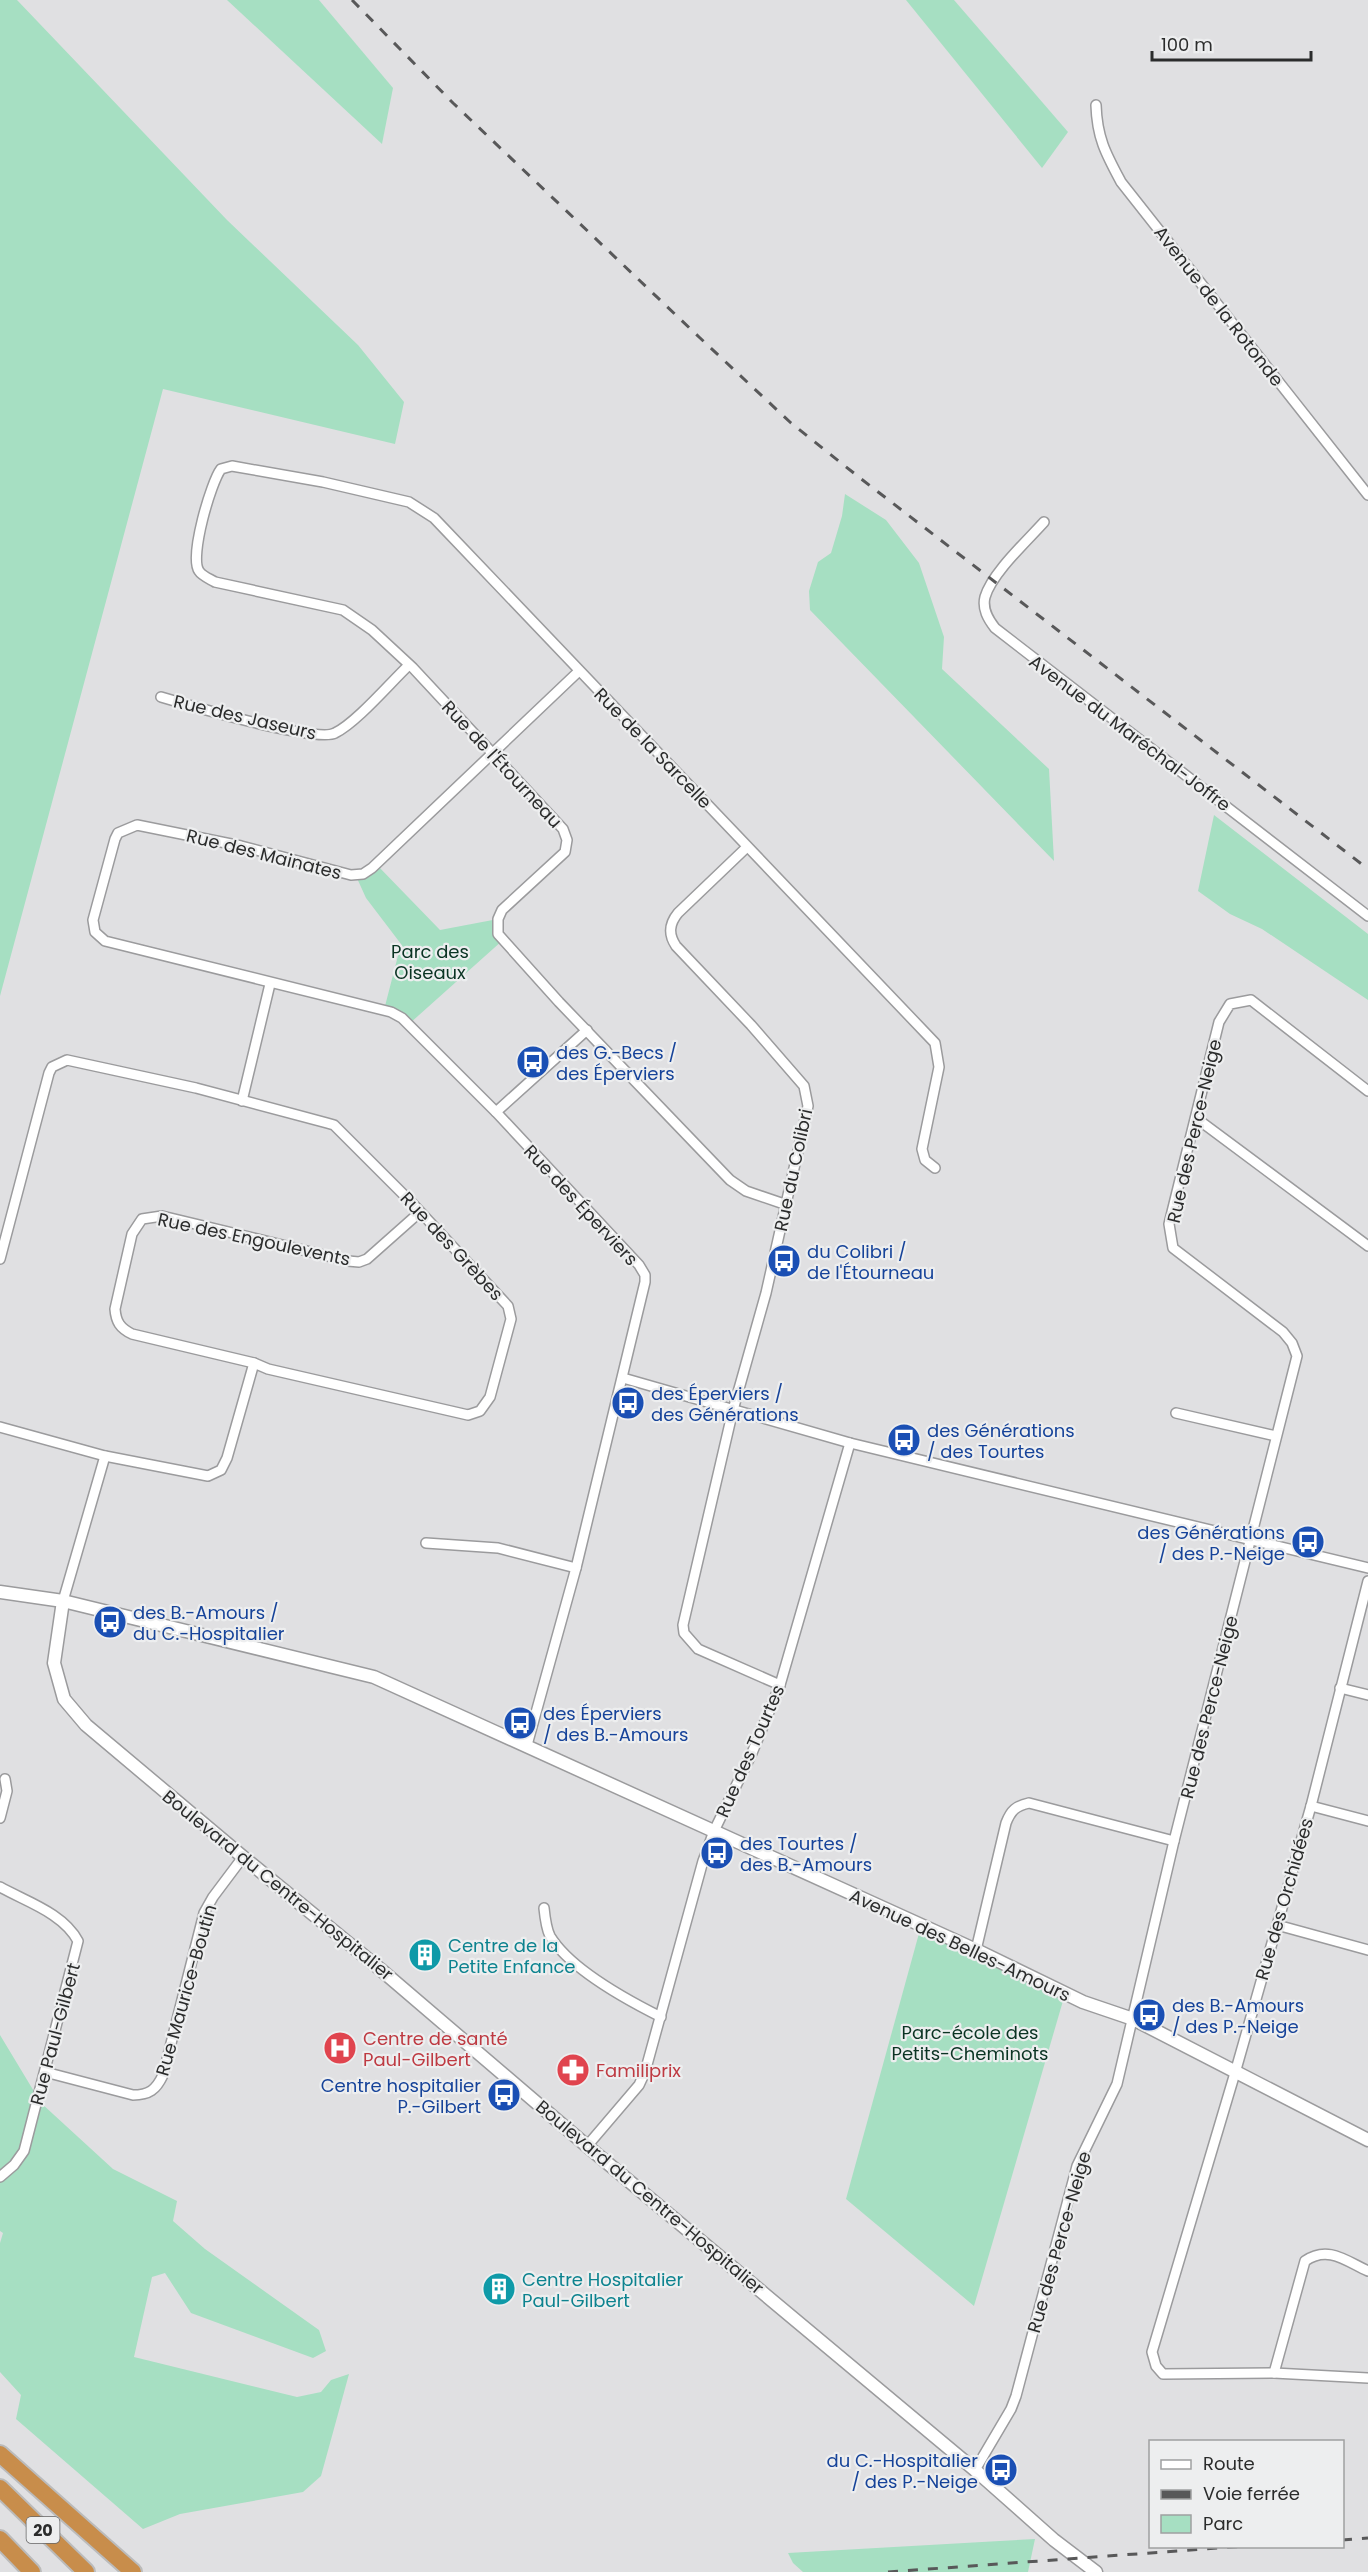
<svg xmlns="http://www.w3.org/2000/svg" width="1368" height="2572" viewBox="0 0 1368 2572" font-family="Poppins,sans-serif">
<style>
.green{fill:#a6dfc2}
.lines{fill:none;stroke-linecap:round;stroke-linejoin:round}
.minor-casing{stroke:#9b9b9d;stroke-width:12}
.tertiary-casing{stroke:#9b9b9d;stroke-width:15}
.motorway-casing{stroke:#bbb;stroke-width:20}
.minor{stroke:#fff;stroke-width:9}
.tertiary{stroke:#fff;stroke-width:12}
.motorway{stroke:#c88d4b;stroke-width:16}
.rail{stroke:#585859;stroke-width:3;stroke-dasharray:10 10;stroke-linecap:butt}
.labels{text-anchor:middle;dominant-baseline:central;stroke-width:4.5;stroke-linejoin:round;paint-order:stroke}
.shield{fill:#edeeef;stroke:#656666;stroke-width:1.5}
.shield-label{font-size:16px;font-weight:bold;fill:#2b2c2c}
.street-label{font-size:18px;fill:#2b2c2c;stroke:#edeeef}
.park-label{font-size:18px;fill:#0a3423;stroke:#edeeef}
.transit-label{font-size:18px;fill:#164399;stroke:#edeeef;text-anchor:start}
.culture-label{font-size:18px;fill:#0d838f;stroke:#edeeef;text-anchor:start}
.health-label{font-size:18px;fill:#be3a42;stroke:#edeeef;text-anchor:start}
</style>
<rect width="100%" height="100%" fill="#e0e0e2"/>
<!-- green -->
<g class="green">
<polygon points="0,0 17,0 227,220 358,345 404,402 395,444 163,389 0,996"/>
<polygon points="227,0 319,0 393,88 382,144"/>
<polygon points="906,0 954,0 1068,132 1042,168"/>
<polygon points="845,494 886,520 919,563 944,637 942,669 1049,769 1054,861 810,610 809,591 818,562 831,553 842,516"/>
<polygon points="1214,815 1368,934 1368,1000 1262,929 1230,914 1198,891"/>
<polygon points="376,864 440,930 498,919 503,940 409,1024 384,1010 401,944 366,898 356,876"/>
<polygon points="921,1926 1065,1994 974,2306 846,2199"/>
<polygon points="0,2035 41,2103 113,2169 177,2201 173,2221 205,2249 319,2330 326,2351 313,2358 191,2313 165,2273 152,2277 134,2357 297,2397 321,2392 331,2380 349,2374 321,2476 303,2492 180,2514 143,2529 16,2419 21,2395 0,2372 0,2243 3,2233 0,2231"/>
<polygon points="1035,2539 1028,2572 803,2572 793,2563 788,2553"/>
</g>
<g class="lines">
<defs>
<g id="minor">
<path d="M1096 105C1097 138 1106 154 1121 182L1368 495"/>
<path d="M1044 522C1027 541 992 573 985 597 982 609 988 619 995 628L1368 916"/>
<path d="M161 697C188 705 317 743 335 733 356 723 390 683 409 665"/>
<path d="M747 847 678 913C669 924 668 934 676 946L751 1025 804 1086 808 1106 766 1293 733 1410 683 1625 684 1633 698 1649 780 1685"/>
<polyline points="242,1101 270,984"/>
<polyline points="496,1112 587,1030"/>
<polyline points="1196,1118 1368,1246"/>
<path d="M787 1205 746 1191 730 1180 559 1002 498 934V919L502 910 565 852 567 840 563 829 413 668 372 630 343 610 215 582C210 579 202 576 199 571 189 557 211 482 221 469L232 466 323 482 409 502 434 518 935 1043 939 1067 922 1149 925 1160 935 1168"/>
<path d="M0 1259 49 1073 52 1067 67 1060 196 1088 327 1123 334 1125 413 1204 508 1306 511 1319 490 1397 480 1411 468 1415 268 1369 254 1363 132 1334C120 1328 116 1322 115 1309L132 1234 142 1219 162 1216 348 1261 359 1262 367 1259 420 1212"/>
<polyline points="623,1378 850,1443 1368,1568"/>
<polyline points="1176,1413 1276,1436"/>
<polyline points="0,1427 105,1456 208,1476 221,1470 227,1458 254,1363"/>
<polyline points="426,1543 498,1548 576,1568"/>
<polyline points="1368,1581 1311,1806 1235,2073 1152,2352 1156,2366 1163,2374 1274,2373 1368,2378"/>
<polyline points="63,1601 105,1456"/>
<polyline points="1340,1688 1368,1695"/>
<polyline points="527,1745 576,1568 645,1282 645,1275 639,1265 496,1112 402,1018 391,1012 105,941 95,932 93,920 115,839 118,833 137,825 241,846 351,875 363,874 372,868 579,671"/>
<polyline points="1311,1806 1368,1821"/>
<polyline points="0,1818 7,1791 5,1779"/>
<path d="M0 1887C27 1902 63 1913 78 1941L24 2151 14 2165 0 2177"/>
<path d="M544 1908C545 1918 546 1928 550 1936 570 1969 627 2000 661 2017"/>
<polyline points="1277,1925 1368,1950"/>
<path d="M976 1950 1006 1823C1011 1810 1016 1806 1029 1803L1174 1841"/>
<path d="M45 2072 133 2095C149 2095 156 2090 163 2075L204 1913 213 1897 243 1857"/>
<polyline points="587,2146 639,2085 645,2072 703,1861 714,1831 752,1753 780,1685 850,1443"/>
<path d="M1274 2373 1305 2261C1328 2245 1346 2261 1368 2271"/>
<polyline points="975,2470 1011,2409 1016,2396 1077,2166 1117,2084 1174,1841 1297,1356 1292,1343 1283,1332 1173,1248 1169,1224 1219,1022 1230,1004 1251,1000 1368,1091"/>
</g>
<g id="tertiary">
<polyline points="0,1592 63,1601 374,1677 976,1950 1083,2002 1133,2019 1368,2140"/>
<polyline points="63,1601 54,1663 64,1699 86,1725 243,1857 380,1969 587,2146 975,2470 1054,2540 1096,2572"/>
</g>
<g id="motorway">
<polyline points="0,2454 133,2572"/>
<polyline points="0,2488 86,2572"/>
<polyline points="0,2539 32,2572"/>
</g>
</defs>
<!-- minor casing -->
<use href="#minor" class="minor-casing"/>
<!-- tertiary casing -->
<use href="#tertiary" class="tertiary-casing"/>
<!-- motorway casing -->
<use href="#motorway" class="motorway-casing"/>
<!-- minor -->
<use href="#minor" class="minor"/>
<!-- tertiary -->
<use href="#tertiary" class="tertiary"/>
<!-- motorway -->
<use href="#motorway" class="motorway"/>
<!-- rail -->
<g class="rail">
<polyline points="352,0 453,103 699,337 791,423 860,478 1368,869"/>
<polyline points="1342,2540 1368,2538"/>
<polyline points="888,2572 1246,2546"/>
</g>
</g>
<!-- icons -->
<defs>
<symbol id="bus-disc" viewBox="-11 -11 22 22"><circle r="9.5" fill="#1a4fb4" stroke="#edeeef"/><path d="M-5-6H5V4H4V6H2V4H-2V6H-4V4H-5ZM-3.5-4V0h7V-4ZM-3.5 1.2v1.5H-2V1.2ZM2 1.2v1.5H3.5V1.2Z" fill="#fff"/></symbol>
<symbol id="building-disc" viewBox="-11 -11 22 22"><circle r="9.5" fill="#0f9aa8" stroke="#edeeef"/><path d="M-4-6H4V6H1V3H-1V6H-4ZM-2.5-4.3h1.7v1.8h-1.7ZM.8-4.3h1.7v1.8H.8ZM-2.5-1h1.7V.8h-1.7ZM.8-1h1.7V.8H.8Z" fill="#fff"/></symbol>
<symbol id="hospital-disc" viewBox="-11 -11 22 22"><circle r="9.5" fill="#e0444e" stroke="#edeeef"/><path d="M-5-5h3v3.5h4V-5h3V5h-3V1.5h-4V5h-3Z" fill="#fff"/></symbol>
<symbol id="pharmacy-disc" viewBox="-11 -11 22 22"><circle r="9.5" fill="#e0444e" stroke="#edeeef"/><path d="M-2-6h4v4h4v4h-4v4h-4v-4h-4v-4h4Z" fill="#fff"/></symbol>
</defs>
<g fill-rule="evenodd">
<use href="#bus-disc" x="514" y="1043" width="38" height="38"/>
<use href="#bus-disc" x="765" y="1242" width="38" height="38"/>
<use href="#bus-disc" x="609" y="1384" width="38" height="38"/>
<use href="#bus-disc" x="885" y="1421" width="38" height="38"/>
<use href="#bus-disc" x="1289" y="1523" width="38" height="38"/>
<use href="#bus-disc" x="91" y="1603" width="38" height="38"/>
<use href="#bus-disc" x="501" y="1704" width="38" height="38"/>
<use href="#bus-disc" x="698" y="1834" width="38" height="38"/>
<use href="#building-disc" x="406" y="1936" width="38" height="38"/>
<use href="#bus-disc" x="1130" y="1996" width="38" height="38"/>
<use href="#hospital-disc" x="321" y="2029" width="38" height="38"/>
<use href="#pharmacy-disc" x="554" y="2051" width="38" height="38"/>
<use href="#bus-disc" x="485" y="2076" width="38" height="38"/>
<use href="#building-disc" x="480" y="2270" width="38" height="38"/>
<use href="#bus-disc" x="982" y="2451" width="38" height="38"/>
</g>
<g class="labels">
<!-- shield labels -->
<rect class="shield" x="26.5" y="2517" width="33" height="26" rx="4.5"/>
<g class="shield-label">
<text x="43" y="2530">20</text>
</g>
<!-- street labels -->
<g class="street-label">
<text transform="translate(1219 306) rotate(52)">Avenue de la Rotonde</text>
<text transform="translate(245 717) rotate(13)">Rue des Jaseurs</text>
<text transform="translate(1130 733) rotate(37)">Avenue du Maréchal-Joffre</text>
<text transform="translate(653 748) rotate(46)">Rue de la Sarcelle</text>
<text transform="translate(502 764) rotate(47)">Rue de l'Étourneau</text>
<text transform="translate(264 854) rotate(14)">Rue des Mainates</text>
<text transform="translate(1194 1131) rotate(-77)">Rue des Perce-Neige</text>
<text transform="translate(793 1170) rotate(-78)">Rue du Colibri</text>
<text transform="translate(581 1205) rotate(47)">Rue des Éperviers</text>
<text transform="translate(254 1239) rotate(12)">Rue des Engoulevents</text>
<text transform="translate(452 1246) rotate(47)">Rue des Grèbes</text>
<text transform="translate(1209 1707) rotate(-76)">Rue des Perce-Neige</text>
<text transform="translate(750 1751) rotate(-66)">Rue des Tourtes</text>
<text transform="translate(278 1885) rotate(39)">Boulevard du Centre-Hospitalier</text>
<text transform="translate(1284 1899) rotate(-74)">Rue des Orchidées</text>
<text transform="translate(960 1945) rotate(25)">Avenue des Belles-Amours</text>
<text transform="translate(186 1990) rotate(-74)">Rue Maurice-Boutin</text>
<text transform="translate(55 2034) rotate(-75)">Rue Paul-Gilbert</text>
<text transform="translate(650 2197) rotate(40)">Boulevard du Centre-Hospitalier</text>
<text transform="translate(1059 2242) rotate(-74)">Rue des Perce-Neige</text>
</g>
<!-- park labels -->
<g class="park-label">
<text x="430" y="951">Parc des<tspan x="430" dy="21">Oiseaux</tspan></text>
<text x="970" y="2032">Parc-école des<tspan x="970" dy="21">Petits-Cheminots</tspan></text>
</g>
<!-- transit labels -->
<g class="transit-label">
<text x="556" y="1052">des G.-Becs /<tspan x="556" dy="21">des Éperviers</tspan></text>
<text x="807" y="1251">du Colibri /<tspan x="807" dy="21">de l'Étourneau</tspan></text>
<text x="651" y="1393">des Éperviers /<tspan x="651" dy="21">des Générations</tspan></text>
<text x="927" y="1430">des Générations<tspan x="927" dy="21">/ des Tourtes</tspan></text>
<text x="1285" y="1532" text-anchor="end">des Générations<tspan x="1285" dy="21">/ des P.-Neige</tspan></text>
<text x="133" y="1612">des B.-Amours /<tspan x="133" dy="21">du C.-Hospitalier</tspan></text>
<text x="543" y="1713">des Éperviers<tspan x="543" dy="21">/ des B.-Amours</tspan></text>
<text x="740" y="1843">des Tourtes /<tspan x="740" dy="21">des B.-Amours</tspan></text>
<text x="1172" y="2005">des B.-Amours<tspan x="1172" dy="21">/ des P.-Neige</tspan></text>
<text x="481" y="2085" text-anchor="end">Centre hospitalier<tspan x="481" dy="21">P.-Gilbert</tspan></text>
<text x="978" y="2460" text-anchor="end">du C.-Hospitalier<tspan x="978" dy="21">/ des P.-Neige</tspan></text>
</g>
<!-- culture labels -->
<g class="culture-label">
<text x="448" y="1945">Centre de la<tspan x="448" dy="21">Petite Enfance</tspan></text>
<text x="522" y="2279">Centre Hospitalier<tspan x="522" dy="21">Paul-Gilbert</tspan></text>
</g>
<!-- health labels -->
<g class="health-label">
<text x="363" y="2038">Centre de santé<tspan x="363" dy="21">Paul-Gilbert</tspan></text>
<text x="596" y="2070">Familiprix</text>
</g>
</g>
<!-- legend -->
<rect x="1149" y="2440" width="195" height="108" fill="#edeeef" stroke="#9fa0a1" stroke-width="1.5"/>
<rect x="1161" y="2460" width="30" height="9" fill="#ffffff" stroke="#9fa0a1" stroke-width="1.5"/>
<text x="1203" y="2470" font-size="18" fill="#2b2c2c">Route</text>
<rect x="1161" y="2490" width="30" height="9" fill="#585859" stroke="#9fa0a1" stroke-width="1.5"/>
<text x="1203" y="2500" font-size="18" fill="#2b2c2c">Voie ferrée</text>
<rect x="1161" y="2515" width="30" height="18" fill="#a6dfc2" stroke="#9fa0a1" stroke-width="1.5"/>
<text x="1203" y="2530" font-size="18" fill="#2b2c2c">Parc</text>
<!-- scale -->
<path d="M1152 51v9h159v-9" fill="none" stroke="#2b2c2c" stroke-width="3"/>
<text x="1161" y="51" font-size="18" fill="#2b2c2c" stroke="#edeeef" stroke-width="4.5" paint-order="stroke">100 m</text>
</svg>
